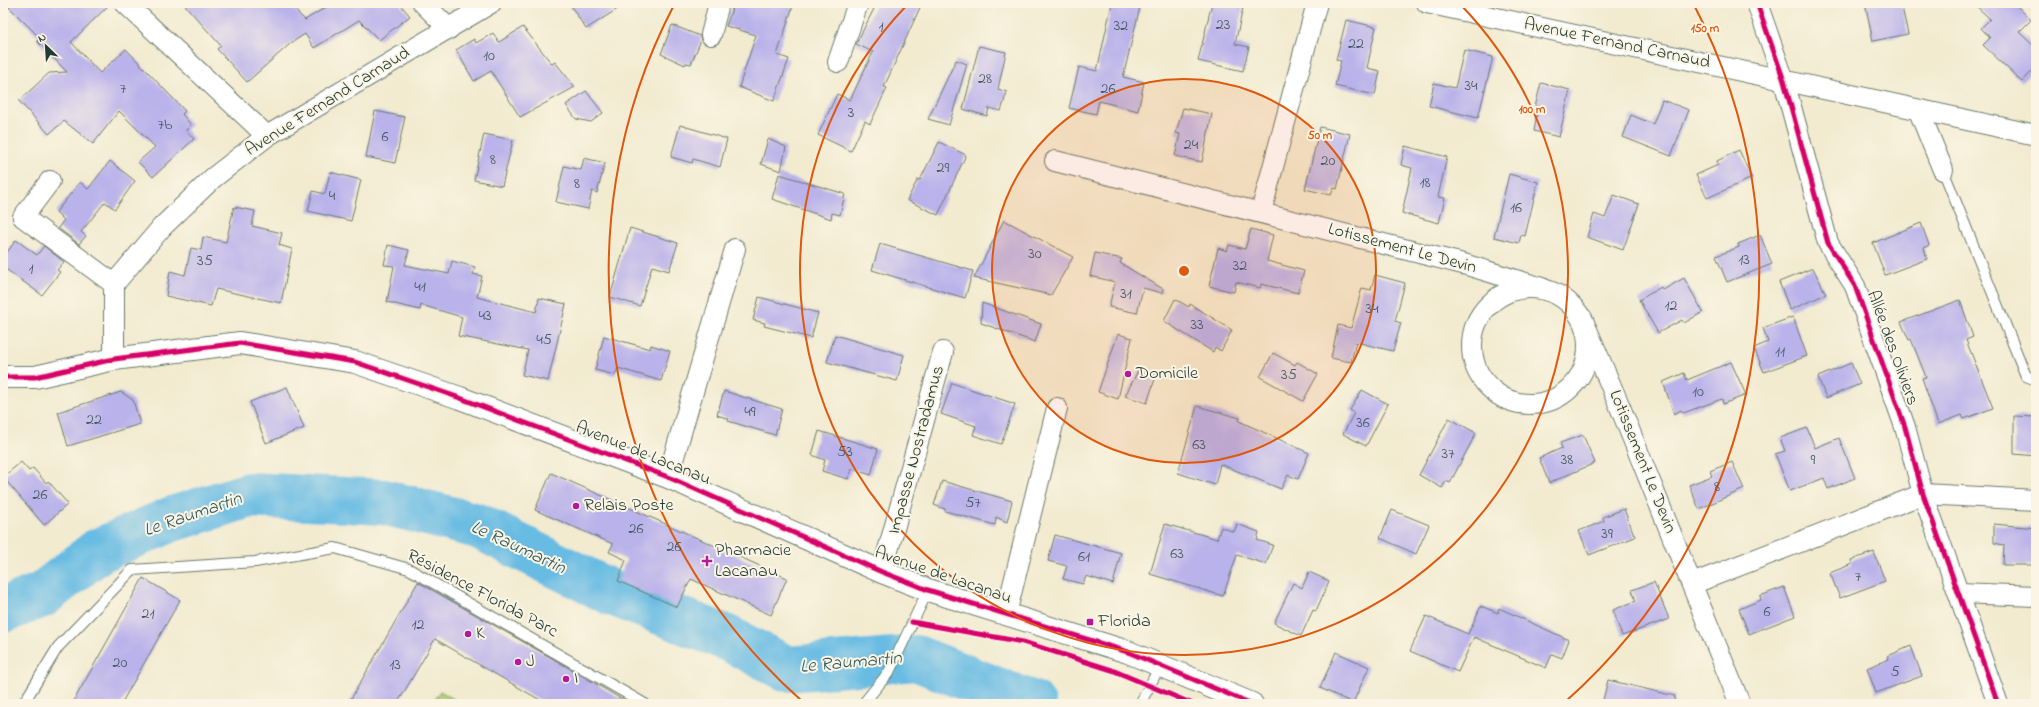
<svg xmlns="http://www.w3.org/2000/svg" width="2039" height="707" viewBox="0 0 2039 707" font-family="'Indie Flower',sans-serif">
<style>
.green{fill:#b3d47c;stroke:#698858}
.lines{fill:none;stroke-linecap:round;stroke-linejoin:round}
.river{stroke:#67bbe3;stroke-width:46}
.building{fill:#bab2ea}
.service-casing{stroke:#697a6b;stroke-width:12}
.minor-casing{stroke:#697a6b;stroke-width:22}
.tertiary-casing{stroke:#697a6b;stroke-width:24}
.service{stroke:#fff;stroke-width:10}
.minor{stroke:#fff;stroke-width:20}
.tertiary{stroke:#fff;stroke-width:22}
.cycleway-casing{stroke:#fcf5e5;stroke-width:8}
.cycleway{stroke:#d6006c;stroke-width:5}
.ring{fill:none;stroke:#de580e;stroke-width:2}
.poi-dot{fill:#b5179e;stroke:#fcf5e5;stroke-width:1.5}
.labels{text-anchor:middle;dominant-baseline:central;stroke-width:4;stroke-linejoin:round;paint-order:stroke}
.number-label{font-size:16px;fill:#465a62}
.street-label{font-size:18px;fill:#1f3d34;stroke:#fcf5e5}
.poi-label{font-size:18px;fill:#1f3d34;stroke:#fcf5e5;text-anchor:start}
.water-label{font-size:19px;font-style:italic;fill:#315c60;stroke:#fcf5e5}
.centre{fill:#de580e;stroke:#fcf5e5;stroke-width:2}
.ring-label{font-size:12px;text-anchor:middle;font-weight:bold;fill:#de580e;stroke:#fcf5e5;stroke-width:4;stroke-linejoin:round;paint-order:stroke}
</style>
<rect width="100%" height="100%" fill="#fcf5e5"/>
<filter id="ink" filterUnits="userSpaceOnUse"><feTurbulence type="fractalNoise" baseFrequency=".025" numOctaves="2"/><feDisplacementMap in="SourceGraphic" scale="8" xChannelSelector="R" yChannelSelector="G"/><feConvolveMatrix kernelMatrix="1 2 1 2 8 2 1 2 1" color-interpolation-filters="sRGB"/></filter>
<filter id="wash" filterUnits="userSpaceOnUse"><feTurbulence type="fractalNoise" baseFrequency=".012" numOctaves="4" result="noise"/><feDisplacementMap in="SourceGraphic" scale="16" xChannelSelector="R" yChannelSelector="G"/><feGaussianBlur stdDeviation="0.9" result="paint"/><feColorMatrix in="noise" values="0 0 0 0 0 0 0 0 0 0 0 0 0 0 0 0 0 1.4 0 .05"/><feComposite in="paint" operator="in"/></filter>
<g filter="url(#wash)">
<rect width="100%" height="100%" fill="#f2ebd0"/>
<!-- green -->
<polygon class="green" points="440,691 462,704 432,704"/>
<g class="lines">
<!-- river -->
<polyline class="river" points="3,610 42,595 98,551 172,519 250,495 384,502 478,526 610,592 727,638 788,669 916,658 1033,704"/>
</g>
<g id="blocks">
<!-- building -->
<g class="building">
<polygon points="5,3 111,3 71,42 100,73 126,49 185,111 182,114 191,125 186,130 194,139 153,177 138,162 155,147 119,111 93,144 64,121 49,134 19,101 49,73 67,72 37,41 40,38"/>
<polygon points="183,3 288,3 305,20 333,3 399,3 410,16 379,40 359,20 314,48 305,34 291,43 247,82 217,49 221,46"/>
<polygon points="569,3 627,3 586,29"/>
<polygon points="734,3 794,3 777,55 789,59 774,101 739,87 756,35 726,26"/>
<polygon points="877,3 922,3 884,87 887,88 870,124 865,121 851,151 818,135 837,94 850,100 873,52 856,44"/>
<polygon points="1112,3 1141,3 1123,77 1144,82 1138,111 1099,101 1096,114 1069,108 1079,67 1097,71"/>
<polygon points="1212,3 1244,3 1235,44 1249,47 1243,71 1198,61"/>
<polygon points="1865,3 1901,3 1908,34 1873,41"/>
<polygon points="1973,3 2014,3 2031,20 2019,32 2036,48 2036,67 2022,82 1983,45 1990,38 1981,28 1990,19"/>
<polygon points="1346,20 1376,27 1367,68 1380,71 1375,95 1335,86 1341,61 1336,60"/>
<polygon points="672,25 700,36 701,40 691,64 686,63 685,65 661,54"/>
<polygon points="523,27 552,64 555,62 575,87 520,117 491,71 474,81 456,50 474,39 476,43 493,33 499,42"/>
<polygon points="979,46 1006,52 998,89 1007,92 1001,111 989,108 987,116 963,109"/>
<polygon points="1464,50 1493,57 1478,118 1429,106 1434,83 1455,88"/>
<polygon points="956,60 967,64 949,125 928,119"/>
<polygon points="1541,83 1570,90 1559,137 1534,131 1538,108 1535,107"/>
<polygon points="586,91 603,113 591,122 576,119 566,105"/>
<polygon points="1662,100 1689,110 1671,156 1623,137 1631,115 1653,124"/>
<polygon points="1183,108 1212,114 1202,162 1175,156 1180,134 1176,133"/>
<polygon points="375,111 405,117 395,163 366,157"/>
<polygon points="680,125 727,139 720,167 693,159 692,163 671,157"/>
<polygon points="1320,127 1350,134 1337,189 1334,188 1331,195 1305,189"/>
<polygon points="484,134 513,140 502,186 474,180"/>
<polygon points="768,139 786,147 781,171 761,164"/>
<polygon points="939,142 966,155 938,215 907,200 918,179 920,180"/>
<polygon points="1405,146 1447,157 1438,197 1445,198 1439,223 1402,213 1412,168 1401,165"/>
<polygon points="1739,150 1752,178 1707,198 1696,175 1718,165 1717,161"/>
<polygon points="584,158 605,163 597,193 592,191 588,209 556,202 564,166 581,170"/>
<polygon points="110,161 135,181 115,209 105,202 81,232 86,236 79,244 58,228 64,220 56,212 80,182 88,189"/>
<polygon points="330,172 361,180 351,221 308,211 313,191 325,194"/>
<polygon points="779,174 845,194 840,215 832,213 831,219 772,199"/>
<polygon points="1509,174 1538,182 1525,236 1521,235 1519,243 1494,237"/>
<polygon points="1614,195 1639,204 1623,250 1587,237 1594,214 1605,218"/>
<polygon points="234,207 255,211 252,226 282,233 279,245 292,249 281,303 216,289 211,306 166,296 170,271 185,275 191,248 201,250 203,237 226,242"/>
<polygon points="1004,220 1073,257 1051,295 974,278"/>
<polygon points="1921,223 1929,245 1924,248 1927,259 1885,275 1873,243"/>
<polygon points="630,228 678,243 669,271 652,266 640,306 610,297"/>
<polygon points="1251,229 1273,235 1267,261 1304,271 1298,293 1261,284 1260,288 1236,282 1234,292 1209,286 1218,248 1227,251 1229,245 1245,249"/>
<polygon points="1760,235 1772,264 1727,282 1716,256 1739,247 1738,244"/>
<polygon points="16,240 37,255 44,246 64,262 57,270 60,272 42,295 3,267 3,258"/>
<polygon points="880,244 973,271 965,298 872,270"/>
<polygon points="388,245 409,250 405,265 449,274 452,261 475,267 473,274 482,276 477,297 536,312 539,298 566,304 548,381 522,375 528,350 458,336 462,317 421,305 420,310 387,302 394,266 384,265"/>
<polygon points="1095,253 1122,259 1120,263 1163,289 1162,293 1143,288 1137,313 1109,307 1115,282 1090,276"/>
<polygon points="1813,268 1826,294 1790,310 1779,282"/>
<polygon points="1375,275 1405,283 1395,321 1401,323 1393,351 1356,342 1351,362 1331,358 1338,325 1351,328 1362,288 1371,290"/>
<polygon points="1684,278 1703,312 1684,323 1682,320 1658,333 1639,300 1661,287 1663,290"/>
<polygon points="759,297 818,313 811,338 764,326 765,323 753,320"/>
<polygon points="1175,299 1189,307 1190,304 1232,330 1221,351 1215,347 1213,352 1164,321"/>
<polygon points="1960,300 1973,337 1966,340 1993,408 1964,419 1962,415 1938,424 1922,378 1926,377 1911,339 1909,340 1901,322"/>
<polygon points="982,303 1041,324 1035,342 981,323"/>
<polygon points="1793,317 1807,356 1764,372 1754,348 1768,342 1763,328"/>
<polygon points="1118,334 1132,338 1118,399 1098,392"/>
<polygon points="835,335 904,355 897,381 827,362"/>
<polygon points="604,336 650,349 651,345 670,351 661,381 618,368 615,375 595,370"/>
<polygon points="1273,353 1295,365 1297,362 1318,374 1303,401 1260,377"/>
<polygon points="1731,362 1746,395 1723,404 1722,399 1683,413 1681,410 1674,414 1663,382 1684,373 1687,380"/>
<polygon points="1851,363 1860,384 1826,398 1818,377"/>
<polygon points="1139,369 1156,376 1147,403 1125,396"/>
<polygon points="952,383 1015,404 1001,444 973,435 976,426 941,414"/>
<polygon points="287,387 304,428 266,443 250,402"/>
<polygon points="1362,390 1388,404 1366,446 1343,434 1354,413 1350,410"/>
<polygon points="724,391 782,409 775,435 728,421 729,419 717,415"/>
<polygon points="121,392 133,400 140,424 68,446 58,412"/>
<polygon points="1197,406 1240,418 1239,421 1309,453 1298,479 1288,475 1281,489 1220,464 1215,485 1178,473"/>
<polygon points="2014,416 2036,417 2036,456 2014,454"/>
<polygon points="1449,418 1476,433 1450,483 1446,481 1442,488 1419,475"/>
<polygon points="1807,428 1815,448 1839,438 1855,478 1828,489 1824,478 1790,491 1775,454 1785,451 1780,438"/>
<polygon points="819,431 878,449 871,475 852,469 848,479 822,471 825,460 812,455"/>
<polygon points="1583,435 1595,463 1549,483 1539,458 1562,448 1560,443"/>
<polygon points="21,462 29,471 33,468 46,483 48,481 68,504 44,525 3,477"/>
<polygon points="1732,462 1744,489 1699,509 1689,485 1712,476 1710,471"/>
<polygon points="551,473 787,578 771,615 691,579 677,607 618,581 626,560 609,552 613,544 535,510"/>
<polygon points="942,481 1012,501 1007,522 996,517 995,525 945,511 945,509 934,505"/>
<polygon points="1624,509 1635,537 1589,555 1579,531 1604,521 1603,517"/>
<polygon points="1392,510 1429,525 1416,554 1380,538"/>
<polygon points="1165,524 1217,539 1221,527 1234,532 1237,524 1259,532 1257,540 1273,545 1266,564 1237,555 1223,596 1150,574"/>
<polygon points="1994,524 2036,528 2036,565 2003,565 2004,545 1994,543"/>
<polygon points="1055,535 1121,553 1113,584 1086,576 1083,584 1063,579 1067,566 1048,561"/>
<polygon points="1874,552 1885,581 1840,598 1830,573 1852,564 1851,560"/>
<polygon points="1309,572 1329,581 1316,611 1313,610 1301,636 1274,623 1293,583 1302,588"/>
<polygon points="143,578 180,600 121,704 72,704"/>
<polygon points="418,582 555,660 630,704 547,704 435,639 397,704 348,704"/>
<polygon points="1654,582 1669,619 1622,636 1613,610 1636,601 1632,590"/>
<polygon points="1784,587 1795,616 1749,634 1739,609 1761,600 1760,596"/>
<polygon points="1481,606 1498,613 1499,608 1569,640 1562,658 1552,654 1546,668 1474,637 1458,672 1410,651 1426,616 1468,634"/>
<polygon points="1911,646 1922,676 1876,693 1867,668 1889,659 1888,656"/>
<polygon points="1336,652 1369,667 1353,703 1320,688"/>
<polygon points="1608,680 1675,696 1674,704 1602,704"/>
</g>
</g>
</g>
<g filter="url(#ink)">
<use href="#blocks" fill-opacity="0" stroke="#697a6b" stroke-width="1"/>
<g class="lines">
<defs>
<g id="service">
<polyline points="1943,170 2026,376 2036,380"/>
<polyline points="23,704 58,647 132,570 255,562 335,548 409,569 645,704"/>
<polyline points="863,704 889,672 928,590"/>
<polyline points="1140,704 1160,666"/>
</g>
<g id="minor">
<polyline points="125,3 267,136"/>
<polyline points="423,3 449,29"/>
<polyline points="1427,3 2036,135"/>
<polyline points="1757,3 1784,81 1828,243 1855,286 1905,427 1923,494 1998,704"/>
<polyline points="711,35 719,3"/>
<polyline points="838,62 858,3"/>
<polyline points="1919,111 1943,170"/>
<polyline points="1055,161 1467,265 1542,288"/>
<polyline points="50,181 23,217 114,284"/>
<polyline points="1261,212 1317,3"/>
<circle cx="1530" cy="346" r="58"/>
<polyline points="1582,318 1620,407 1740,704"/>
<polyline points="114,359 114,284 162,227 213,178 267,136 491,3"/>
<polyline points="668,477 735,249"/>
<polyline points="882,572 943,352"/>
<polyline points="1692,584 1923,494 2036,500"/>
<polyline points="1959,593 2036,596"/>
<polyline points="1006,614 1057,408"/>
</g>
<polyline id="tertiary" points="3,377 35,377 114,359 240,343 355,362 460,398 668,477 882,572 928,590 1128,652 1252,704"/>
</defs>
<!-- service casing -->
<use href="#service" class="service-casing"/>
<!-- minor casing -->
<use href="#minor" class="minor-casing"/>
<!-- tertiary casing -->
<use href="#tertiary" class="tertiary-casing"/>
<!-- service -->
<use href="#service" class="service"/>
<!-- minor -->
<use href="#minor" class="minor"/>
<!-- tertiary -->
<use href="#tertiary" class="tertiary"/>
<defs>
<g id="cycleway">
<polyline points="1757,3 1784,81 1828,243 1855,286 1905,427 1923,494 1998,704"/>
<polyline points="3,377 35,377 114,359 240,343 355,362 460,398 668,477 882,572 928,590 1128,652 1252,704"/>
<polyline points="912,622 1023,642 1112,670 1193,704"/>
</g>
</defs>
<!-- cycleway casing -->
<use href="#cycleway" class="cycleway-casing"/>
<!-- cycleway -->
<use href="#cycleway" class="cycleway"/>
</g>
</g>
<!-- distance rings -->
<circle cx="1184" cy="271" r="192" fill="#de580e" fill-opacity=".12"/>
<g class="ring">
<circle cx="1184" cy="271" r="192"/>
<path d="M1460 4A384 384 0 1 1 908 4"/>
<path d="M803 702A575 575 0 0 1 674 5M1694 5A575 575 0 0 1 1565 702"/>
</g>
<!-- markers -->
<g class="poi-dot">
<circle cx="1128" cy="374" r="4"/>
<circle cx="576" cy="506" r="4"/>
<path d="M705 555h4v4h4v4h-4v4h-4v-4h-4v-4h4z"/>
<rect x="1086" y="618" width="8" height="8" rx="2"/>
<circle cx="468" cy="634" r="4"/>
<circle cx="518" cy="662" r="4"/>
<circle cx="566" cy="679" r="4"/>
</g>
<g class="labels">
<!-- number labels -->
<g class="number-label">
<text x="1223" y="25">23</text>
<text x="1121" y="26">32</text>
<text x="881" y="27">1</text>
<text x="1356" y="44">22</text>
<text x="489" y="56">10</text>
<text x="985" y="79">28</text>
<text x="1471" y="86">34</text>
<text x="123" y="89">7</text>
<text x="1108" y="89">26</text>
<text x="851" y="113">3</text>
<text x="165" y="125">7b</text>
<text x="385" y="137">6</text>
<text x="1191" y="145">24</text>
<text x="493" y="160">8</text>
<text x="1328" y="161">20</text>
<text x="943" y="168">29</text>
<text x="1425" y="183">18</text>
<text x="577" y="184">8</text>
<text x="332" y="196">4</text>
<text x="1516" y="208">16</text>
<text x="1035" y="254">30</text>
<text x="1744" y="260">13</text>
<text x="205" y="261">35</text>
<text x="1240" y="266">32</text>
<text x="31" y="269">1</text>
<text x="420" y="287">41</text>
<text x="1126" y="294">31</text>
<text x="1671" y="306">12</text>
<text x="1372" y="309">34</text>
<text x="485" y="316">43</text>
<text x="1197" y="325">33</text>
<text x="544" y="340">45</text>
<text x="1780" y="352">11</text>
<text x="1289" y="375">35</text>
<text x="1698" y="392">10</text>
<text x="750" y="412">49</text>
<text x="94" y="420">22</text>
<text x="1363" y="423">36</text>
<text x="1199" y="445">63</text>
<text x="845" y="452">53</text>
<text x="1448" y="454">37</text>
<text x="1567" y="460">38</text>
<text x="1813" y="460">9</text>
<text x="1717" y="487">8</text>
<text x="40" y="495">26</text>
<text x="973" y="503">57</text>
<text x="636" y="529">26</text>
<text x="1607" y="534">39</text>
<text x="674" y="547">26</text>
<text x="1177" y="554">63</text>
<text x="1084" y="557">61</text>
<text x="1858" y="577">7</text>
<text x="1767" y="612">6</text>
<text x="148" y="614">21</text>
<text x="418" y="625">12</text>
<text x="120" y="663">20</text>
<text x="395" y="665">13</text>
<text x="1895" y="672">5</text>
</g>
<!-- street labels -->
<g class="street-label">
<text transform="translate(1617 44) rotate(12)">Avenue Fernand Carnaud</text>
<text transform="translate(328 102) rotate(-32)">Avenue Fernand Carnaud</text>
<text transform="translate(1402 249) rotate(15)">Lotissement Le Devin</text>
<text transform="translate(1892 348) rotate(70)">Allée des Oliviers</text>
<text transform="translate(917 450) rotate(-75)">Impasse Nostradamus</text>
<text transform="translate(643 454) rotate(22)">Avenue de Lacanau</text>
<text transform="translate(1642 462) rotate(68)">Lotissement Le Devin</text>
<text transform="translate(943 576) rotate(19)">Avenue de Lacanau</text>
<text transform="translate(482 594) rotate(28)">Résidence Florida Parc</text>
</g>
<!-- poi labels -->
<g class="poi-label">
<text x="1136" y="374">Domicile</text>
<text x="584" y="506">Relais Poste</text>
<text x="715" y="551">Pharmacie<tspan x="715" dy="21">Lacanau</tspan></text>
<text x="1098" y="622">Florida</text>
<text x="476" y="634">K</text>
<text x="526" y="662">J</text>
<text x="574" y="679">I</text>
</g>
<!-- water labels -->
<g class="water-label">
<text transform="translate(193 515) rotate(-19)">Le Raumartin</text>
<text transform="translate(518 548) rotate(25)">Le Raumartin</text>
<text transform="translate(851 663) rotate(-5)">Le Raumartin</text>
</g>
</g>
<circle cx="1184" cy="271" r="6" class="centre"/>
<g class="ring-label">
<text x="1705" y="32">150 m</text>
<text x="1532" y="113">100 m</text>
<text x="1320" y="139">50 m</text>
</g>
<!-- margin -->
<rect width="2039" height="707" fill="none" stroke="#fcf5e5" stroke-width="16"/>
<!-- north arrow -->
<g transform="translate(46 46) rotate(335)" stroke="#fcf5e5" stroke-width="3" paint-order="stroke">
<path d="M0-3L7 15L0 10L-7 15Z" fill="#1f3d34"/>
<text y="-6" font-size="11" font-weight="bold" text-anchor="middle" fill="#1f3d34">N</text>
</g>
</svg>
